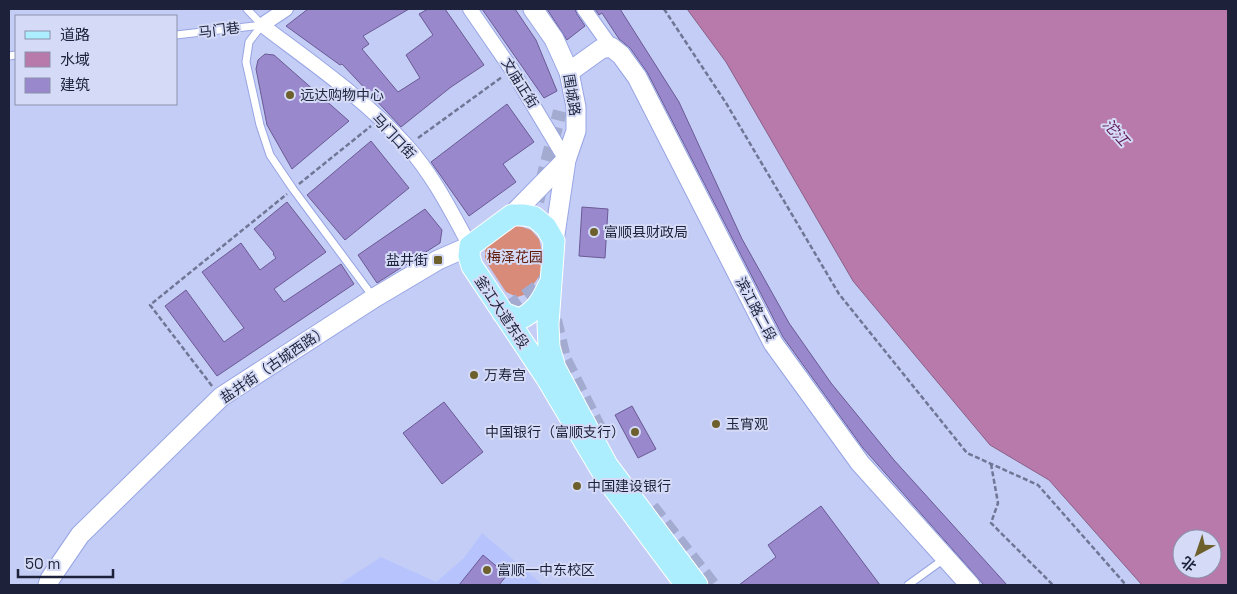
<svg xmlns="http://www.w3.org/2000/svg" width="1237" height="594" viewBox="0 0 1237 594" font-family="'Space Grotesk','Noto Sans SC',sans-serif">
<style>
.built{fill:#b7c3fd}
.green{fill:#d78b78}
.water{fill:#b77aaa;stroke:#896088;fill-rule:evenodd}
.building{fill:#98c;stroke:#6a5a95}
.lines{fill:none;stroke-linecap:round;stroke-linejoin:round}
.street-tunnel{stroke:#a3abd0;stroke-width:14;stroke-dasharray:14 7;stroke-linecap:butt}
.lane-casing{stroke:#98a5e4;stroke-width:9}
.street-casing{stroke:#98a5e4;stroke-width:16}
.secondary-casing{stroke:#98a5e4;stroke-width:21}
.primary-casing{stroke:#fff;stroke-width:23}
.path{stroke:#707696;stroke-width:2.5;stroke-dasharray:5 2.5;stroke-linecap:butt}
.lane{stroke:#fff;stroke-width:7}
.street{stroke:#fff;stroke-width:14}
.secondary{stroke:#fff;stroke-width:19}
.primary{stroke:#aceefe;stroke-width:21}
.poi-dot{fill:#6d602d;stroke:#d5dbf6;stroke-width:2}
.labels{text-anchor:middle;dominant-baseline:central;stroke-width:4;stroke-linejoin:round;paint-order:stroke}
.street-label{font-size:14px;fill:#1d223a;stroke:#d5dbf6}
.poi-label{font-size:14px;fill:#1d223a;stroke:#d5dbf6;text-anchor:start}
.park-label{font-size:14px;fill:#5e1907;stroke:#d5dbf6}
.water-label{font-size:15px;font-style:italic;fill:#5d1251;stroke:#d5dbf6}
</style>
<rect width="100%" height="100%" fill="#c4cdf5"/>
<!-- built -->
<polygon class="built" points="482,533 543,585 338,585 381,557 436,582 464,558"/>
<!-- green -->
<polygon class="green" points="516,225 531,230 539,239 543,256 540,275 527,294 517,297 506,292 485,260 485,251 491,239"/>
<!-- water -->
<path class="water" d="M687 9H1228V585H1142L1049 480 990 445 853 281 726 62ZM1182 539H1212V569H1182Z"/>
<!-- building -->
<g class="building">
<polygon points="308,9 409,9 363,36 369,44 362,49 398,92 420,78 406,55 433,35 419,14 428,9 445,9 484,65 451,87 401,127 342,64 340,65 286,26"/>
<polygon points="482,9 515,9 536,40 557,91 544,98"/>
<polygon points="547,9 575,9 577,14 585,26 567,40"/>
<polygon points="595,9 620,9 679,102 742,239 789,323 831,383 894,460 1007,585 984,585 863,448 783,337 647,72 630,48 619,39 602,13 599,15"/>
<polygon points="265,54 274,55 349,121 292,169 267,125 256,69 258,60"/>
<polygon points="507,104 534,142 503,164 516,182 469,216 431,162"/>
<polygon points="371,141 409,188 345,240 307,195"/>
<polygon points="287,202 326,252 274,289 284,302 341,264 354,284 217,376 165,306 186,290 224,342 244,328 202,272 241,243 260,270 276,258 273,254 274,253 254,229"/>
<polygon points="582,207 608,209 605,258 579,256"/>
<polygon points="425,209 442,230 440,243 377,283 358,255"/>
<polygon points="444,402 483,452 442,484 403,433"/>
<polygon points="632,406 656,449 638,458 615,415"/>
<polygon points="821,506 880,585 739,585 776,557 768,545"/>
<polygon points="483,555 507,575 499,585 459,585"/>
</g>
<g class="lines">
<!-- street-tunnel -->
<g class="street-tunnel">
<polyline points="532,222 560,111"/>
<polyline points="508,308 545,282 546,276"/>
<polyline points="555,320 564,358 604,438"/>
<polyline points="652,507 713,585"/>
</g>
<defs>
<g id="lane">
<polyline points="247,9 262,25"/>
<polyline points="262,25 249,42 246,62 260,125 270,155 293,189 374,298"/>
<polyline points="176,35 262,25"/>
<polyline points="9,56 16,55"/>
<polyline points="908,585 944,559"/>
</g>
<g id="street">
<path d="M286 9 262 25C312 63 365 99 407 146 433 175 451 211 470 246"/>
<polyline points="470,9 512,70 566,160"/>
<polyline points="584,9 611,47"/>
</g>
<g id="secondary">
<polyline points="533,9 554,39 569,72 576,107 576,131 566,160 554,241"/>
<polyline points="569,72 601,49 611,47 621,55 637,77 773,343 860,463 970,585"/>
<polyline points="512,215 566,160"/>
<polyline points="48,585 50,579 80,535 221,397 374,298 438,260 470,246"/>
</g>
<g id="primary">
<path d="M503 313 519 319C535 313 542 300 549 285"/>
<polyline points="686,585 606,478 546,377 472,266 469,256 470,246 512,215 524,215 534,217 546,227 554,241 548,324 549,347 555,368 607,465 697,585"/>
</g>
</defs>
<!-- lane casing -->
<use href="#lane" class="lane-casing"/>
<!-- street casing -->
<use href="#street" class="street-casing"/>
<!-- secondary casing -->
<use href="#secondary" class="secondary-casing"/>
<!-- primary casing -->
<use href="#primary" class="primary-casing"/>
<!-- path -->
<g class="path">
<polyline points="664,9 726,103 839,294 967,453 1038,485 1126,585"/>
<polyline points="418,138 502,77"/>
<polyline points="299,184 371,126"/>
<polyline points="212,386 150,305 287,194"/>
<polyline points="991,464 998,503 991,523 1053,585"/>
</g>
<!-- lane -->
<use href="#lane" class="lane"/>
<!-- street -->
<use href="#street" class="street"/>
<!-- secondary -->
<use href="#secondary" class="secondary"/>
<!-- primary -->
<use href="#primary" class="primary"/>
</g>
<!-- markers -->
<g class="poi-dot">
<circle cx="290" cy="95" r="5"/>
<circle cx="594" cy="232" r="5"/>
<rect x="433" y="255" width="10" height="10" rx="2.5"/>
<circle cx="474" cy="375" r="5"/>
<circle cx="716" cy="424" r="5"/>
<circle cx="635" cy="432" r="5"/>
<circle cx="577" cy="486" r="5"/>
<circle cx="487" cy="570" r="5"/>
</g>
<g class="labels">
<!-- street labels -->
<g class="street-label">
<text transform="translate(219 30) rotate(-7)">马门巷</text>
<text transform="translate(520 83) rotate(58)">文庙正街</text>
<text transform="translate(572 95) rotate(81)">围城路</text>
<text transform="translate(394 136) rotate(47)">马门口街</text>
<text transform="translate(756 309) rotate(62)">滨江路二段</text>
<text transform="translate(502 312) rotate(56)">釜江大道东段</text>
<text transform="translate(274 364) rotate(-34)">盐井街（古城西路）</text>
</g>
<!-- poi labels -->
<g class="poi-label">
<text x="300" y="95">远达购物中心</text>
<text x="604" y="232">富顺县财政局</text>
<text x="428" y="260" text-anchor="end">盐井街</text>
<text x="484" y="375">万寿宫</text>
<text x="726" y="424">玉宵观</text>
<text x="625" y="432" text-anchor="end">中国银行（富顺支行）</text>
<text x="587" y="486">中国建设银行</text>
<text x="497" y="570">富顺一中东校区</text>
</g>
<!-- park labels -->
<g class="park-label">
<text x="515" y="257">梅泽花园</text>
</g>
<!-- water labels -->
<g class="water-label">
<text transform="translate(1116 132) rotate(48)">沱江</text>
</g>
</g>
<!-- border -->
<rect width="1237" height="594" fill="none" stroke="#1d223a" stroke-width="20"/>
<!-- legend -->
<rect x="15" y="15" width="162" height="90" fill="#d5dbf6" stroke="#8b91ab"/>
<rect x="25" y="31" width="25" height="8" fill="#aceefe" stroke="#8b91ab"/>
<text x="60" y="40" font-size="15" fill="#1d223a">道路</text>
<rect x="25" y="52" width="25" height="15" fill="#b77aaa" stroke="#8b91ab"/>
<text x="60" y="65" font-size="15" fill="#1d223a">水域</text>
<rect x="25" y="78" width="25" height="15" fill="#9988cc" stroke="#8b91ab"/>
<text x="60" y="90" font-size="15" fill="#1d223a">建筑</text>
<!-- north arrow -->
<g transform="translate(1197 554) rotate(220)"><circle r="24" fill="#d5dbf6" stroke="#8b91ab"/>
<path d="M0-4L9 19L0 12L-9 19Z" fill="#6d602d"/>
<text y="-8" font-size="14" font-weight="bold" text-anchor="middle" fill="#1d223a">北</text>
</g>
<!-- scale -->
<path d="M18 569v8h95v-8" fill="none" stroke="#1d223a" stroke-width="2.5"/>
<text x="25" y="569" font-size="15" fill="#1d223a" stroke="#d5dbf6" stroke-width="4" paint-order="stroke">50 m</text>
</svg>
